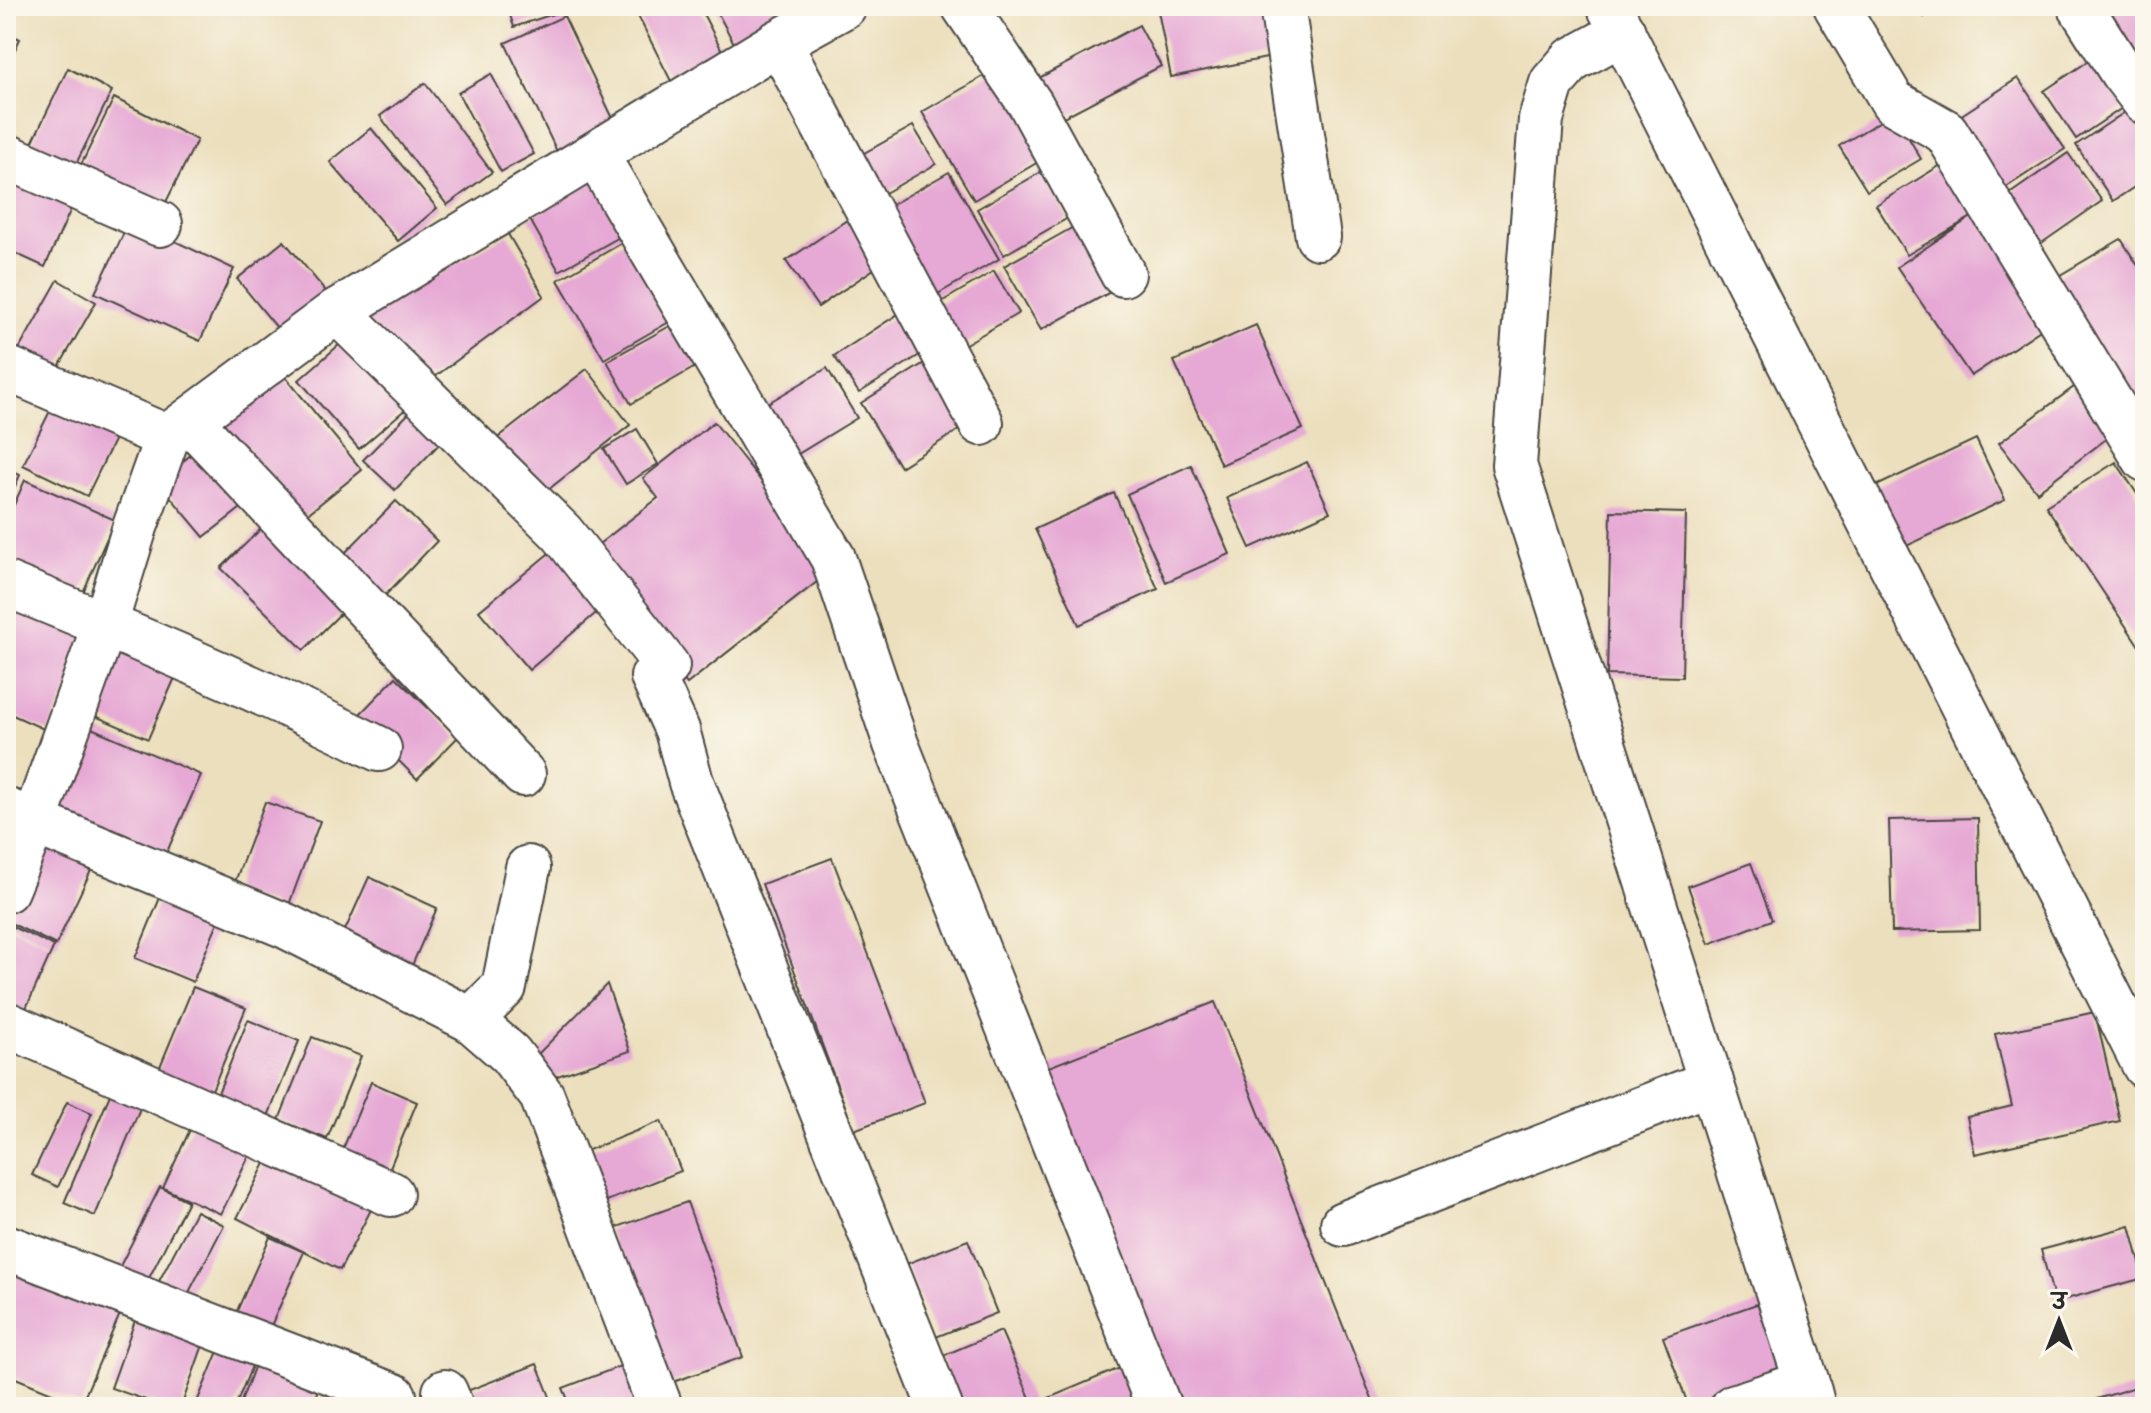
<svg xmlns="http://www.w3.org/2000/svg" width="2151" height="1413" viewBox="0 0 2151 1413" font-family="'Shantell Sans','Playpen Sans Deva',sans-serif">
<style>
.building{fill:#e6a8d4}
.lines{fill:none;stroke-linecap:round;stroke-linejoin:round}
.minor-casing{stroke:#484641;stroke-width:48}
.minor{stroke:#fff;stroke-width:44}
</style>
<rect width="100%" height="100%" fill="#fbf7ec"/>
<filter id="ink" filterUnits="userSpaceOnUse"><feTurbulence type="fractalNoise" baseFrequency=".0125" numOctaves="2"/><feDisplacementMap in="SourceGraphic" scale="16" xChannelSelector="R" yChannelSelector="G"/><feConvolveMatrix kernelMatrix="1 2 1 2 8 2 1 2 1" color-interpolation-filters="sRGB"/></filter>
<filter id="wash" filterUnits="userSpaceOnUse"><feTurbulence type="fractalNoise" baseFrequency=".006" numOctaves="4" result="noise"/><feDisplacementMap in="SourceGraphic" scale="32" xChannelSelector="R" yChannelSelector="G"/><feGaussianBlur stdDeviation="1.8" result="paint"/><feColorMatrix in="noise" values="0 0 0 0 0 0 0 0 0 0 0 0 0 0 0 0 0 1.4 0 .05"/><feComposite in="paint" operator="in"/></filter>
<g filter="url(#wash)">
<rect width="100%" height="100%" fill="#ecdfbd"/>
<g id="blocks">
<!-- building -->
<g class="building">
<polygon points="507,6 561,6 562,11 514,27"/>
<polygon points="633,6 699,6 730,66 677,93"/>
<polygon points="714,6 788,6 796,20 738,51"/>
<polygon points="1157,6 1267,6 1277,56 1171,77"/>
<polygon points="1916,6 1941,6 1924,17"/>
<polygon points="2092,6 2145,6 2145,35 2133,54"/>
<polygon points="564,16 619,131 560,158 505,43"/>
<polygon points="1139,25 1161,66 1058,120 1037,79"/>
<polygon points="6,32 20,39 6,68"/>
<polygon points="2096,56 2128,104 2076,139 2044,91"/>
<polygon points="68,68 112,91 76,164 32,143"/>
<polygon points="998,68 1050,155 974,200 922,112"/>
<polygon points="491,74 534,154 501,172 458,93"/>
<polygon points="2018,78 2065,149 2000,191 1954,120"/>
<polygon points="425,83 492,172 447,205 380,116"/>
<polygon points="114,98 197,140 159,216 76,175"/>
<polygon points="2140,102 2145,110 2145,180 2113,201 2076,145"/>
<polygon points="1894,113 1921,159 1867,191 1839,146"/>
<polygon points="913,126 936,164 871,201 848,162"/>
<polygon points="371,128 437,208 398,241 330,162"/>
<polygon points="2068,153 2102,201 2036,247 2001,200"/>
<polygon points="1954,157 2054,321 1971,376 1897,267 1973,216 1907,255 1876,205"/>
<polygon points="6,158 79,191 45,267 6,249"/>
<polygon points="949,172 999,259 929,299 879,212"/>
<polygon points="1041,172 1068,218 1004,255 977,209"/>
<polygon points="601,178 632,230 559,271 529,218"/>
<polygon points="859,212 890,258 818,307 786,261"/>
<polygon points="130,220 234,269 200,341 95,293"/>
<polygon points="1077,225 1114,290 1041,330 1004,266"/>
<polygon points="508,234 544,296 429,381 364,318"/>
<polygon points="629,239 676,318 604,359 558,280"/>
<polygon points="2121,239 2145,277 2145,409 2132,416 2050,281"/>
<polygon points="284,241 334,301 287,340 237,279"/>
<polygon points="994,271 1019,313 950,353 926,311"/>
<polygon points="58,280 96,302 56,372 18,351"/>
<polygon points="909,307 934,346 859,393 834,356"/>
<polygon points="679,321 704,362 631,404 607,361"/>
<polygon points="1256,325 1303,429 1221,465 1174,361"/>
<polygon points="348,337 408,407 359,449 299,380"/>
<polygon points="934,357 973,421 900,467 861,403"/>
<polygon points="827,368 857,418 793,457 763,406"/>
<polygon points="587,369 630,425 535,500 491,443"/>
<polygon points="283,374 362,470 300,520 221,424"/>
<polygon points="2082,381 2119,429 2037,492 1999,443"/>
<polygon points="60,391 123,422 87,496 23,465"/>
<polygon points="412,410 443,440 395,490 363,460"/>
<polygon points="714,422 832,570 687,684 585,555 658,498 643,478"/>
<polygon points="637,429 658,464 626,484 604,449"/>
<polygon points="1976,439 2005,500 1898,550 1870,489"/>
<polygon points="204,444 250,501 204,537 158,482"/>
<polygon points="1307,462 1330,512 1250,548 1227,498"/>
<polygon points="2116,462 2145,506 2145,655 2046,506"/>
<polygon points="1191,465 1230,554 1166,582 1127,494"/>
<polygon points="6,469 20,475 6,506"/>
<polygon points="25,480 115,520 81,597 6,564 6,523"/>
<polygon points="1114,493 1158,589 1079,625 1035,529"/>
<polygon points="396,501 437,541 378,603 336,562"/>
<polygon points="1611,511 1686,513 1682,677 1607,675"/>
<polygon points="269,521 351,603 304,650 221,568"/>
<polygon points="559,545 608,603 529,670 479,611"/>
<polygon points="6,601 91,641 48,731 6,712"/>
<polygon points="120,636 181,664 148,739 86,712"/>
<polygon points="396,677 458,737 417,779 356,718"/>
<polygon points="89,727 201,775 162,863 51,815"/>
<polygon points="265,802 320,821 287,910 232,890"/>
<polygon points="1978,818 1980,930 1892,932 1889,820"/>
<polygon points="43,837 95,862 56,945 6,921 6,915"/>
<polygon points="832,858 925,1103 854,1130 762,884"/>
<polygon points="1751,863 1772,920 1709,944 1688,886"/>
<polygon points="369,877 437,908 407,977 338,946"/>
<polygon points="164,888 222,912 193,982 135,958"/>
<polygon points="6,924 54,946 19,1024 6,1018"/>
<polygon points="607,984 630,1051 546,1080 538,1054"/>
<polygon points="193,987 246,1008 210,1095 157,1074"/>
<polygon points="1215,1002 1375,1407 1179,1407 1046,1068"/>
<polygon points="2095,1012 2120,1121 1975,1154 1967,1117 2012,1106 1995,1034"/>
<polygon points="248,1020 299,1041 264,1126 213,1105"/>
<polygon points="312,1037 361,1056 327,1139 279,1120"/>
<polygon points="371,1082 417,1102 384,1182 337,1163"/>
<polygon points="111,1092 141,1106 95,1216 64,1203"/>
<polygon points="67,1102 92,1113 58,1187 32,1175"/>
<polygon points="661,1121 681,1171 602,1203 581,1153"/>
<polygon points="193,1123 252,1150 221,1214 163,1188"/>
<polygon points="274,1146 377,1198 340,1270 237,1218"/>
<polygon points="160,1187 188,1201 146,1284 118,1270"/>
<polygon points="687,1202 743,1357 665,1385 609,1230"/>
<polygon points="196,1211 224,1225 186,1298 158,1283"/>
<polygon points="2130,1226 2144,1278 2055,1302 2041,1250"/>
<polygon points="270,1237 304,1252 266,1337 232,1322"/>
<polygon points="968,1240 997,1313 936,1337 906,1264"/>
<polygon points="6,1267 120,1314 81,1405 6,1374"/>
<polygon points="1765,1301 1793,1374 1701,1407 1689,1407 1663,1337"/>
<polygon points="137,1315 205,1339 181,1407 166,1407 111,1388"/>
<polygon points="1001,1331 1034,1407 962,1407 940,1357"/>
<polygon points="223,1339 257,1354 235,1407 195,1407"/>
<polygon points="639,1359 658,1407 571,1407 563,1388"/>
<polygon points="537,1364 554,1407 464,1407 459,1394"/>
<polygon points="255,1365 318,1390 311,1407 239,1407"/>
<polygon points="1120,1368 1136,1407 1041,1407 1039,1402"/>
<polygon points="2145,1384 2145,1407 2100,1407 2097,1399"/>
<polygon points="335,1390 377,1407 327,1407"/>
</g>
</g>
</g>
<g filter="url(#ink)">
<use href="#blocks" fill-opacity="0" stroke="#484641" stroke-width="2"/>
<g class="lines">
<defs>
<g id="minor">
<polyline points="964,6 1031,105 1123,274"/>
<polyline points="1282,6 1318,237"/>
<polyline points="1836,6 1893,102 1946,132 2145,459"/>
<polyline points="2080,6 2122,72 2145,102"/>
<polyline points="1610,8 2145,1066"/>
<polyline points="1623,32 1572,60 1552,83 1541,119 1514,465 1807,1383 1813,1407"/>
<polyline points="779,42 981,423"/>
<polyline points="596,155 833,558 896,744 1159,1407"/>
<polyline points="6,156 160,224"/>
<polyline points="337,311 562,533 667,666"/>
<polyline points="6,368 167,437"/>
<polyline points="190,421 523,774"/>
<path d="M6 584C132 635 258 688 379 749"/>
<polyline points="653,677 677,730 691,782 940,1407"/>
<polyline points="8,811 286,926 471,1020 510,1054 542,1096 660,1407"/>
<polyline points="6,890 34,822 105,624 135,527 167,437 337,311 779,42 844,6"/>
<polyline points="471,1020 504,987 528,868"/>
<polyline points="6,1024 391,1194"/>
<polyline points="1343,1224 1711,1082"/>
<polyline points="6,1247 394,1396"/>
<polyline points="445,1392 451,1407"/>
<polyline points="1733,1407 1807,1383"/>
</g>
</defs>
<!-- minor casing -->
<use href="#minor" class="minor-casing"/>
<!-- minor -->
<use href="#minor" class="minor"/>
</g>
</g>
<!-- margin -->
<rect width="2151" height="1413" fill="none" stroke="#fbf7ec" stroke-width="32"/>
<!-- north arrow -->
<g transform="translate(2059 1321)" stroke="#fbf7ec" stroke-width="6" paint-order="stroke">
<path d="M0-6L14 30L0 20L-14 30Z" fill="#2b2b2b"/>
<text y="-12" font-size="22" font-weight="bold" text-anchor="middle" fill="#2b2b2b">उ</text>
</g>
</svg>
